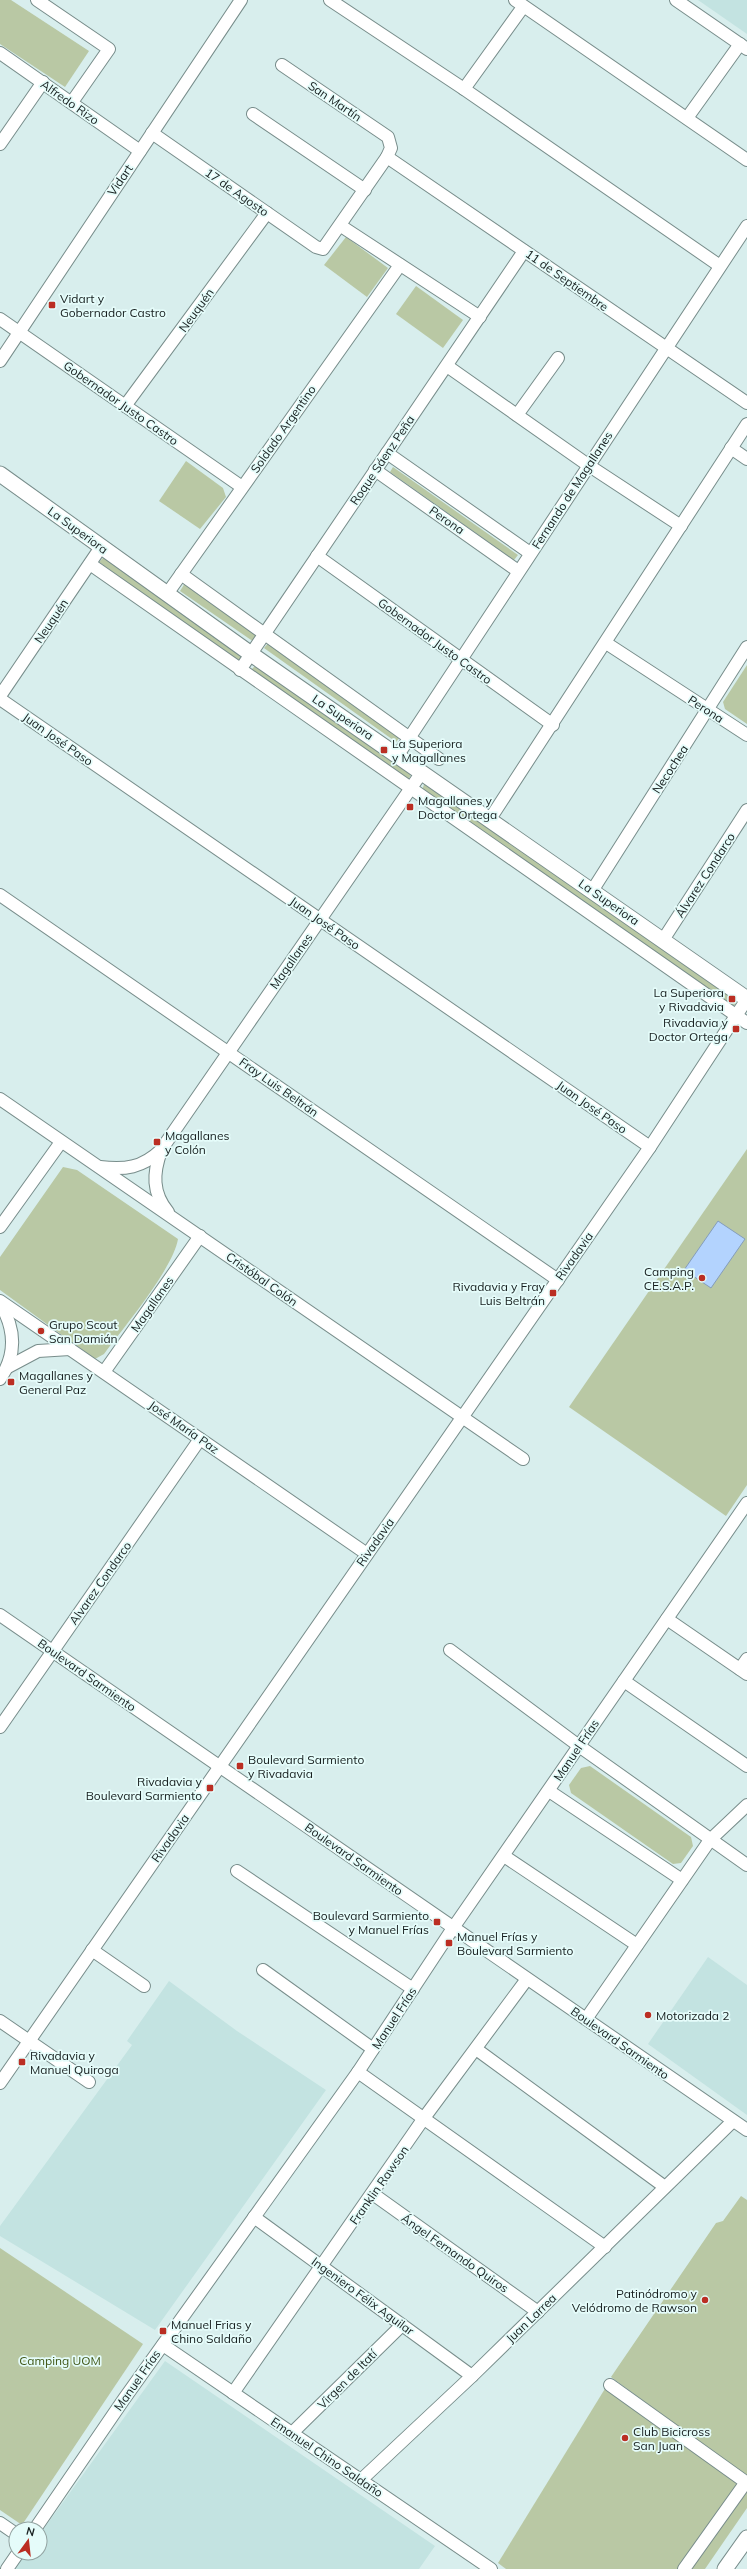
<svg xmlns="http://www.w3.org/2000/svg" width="747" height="2569" viewBox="0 0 747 2569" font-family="Mulish,sans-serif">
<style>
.built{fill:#c3e3e1}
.green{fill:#b9c8a4}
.water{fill:#b3d3fe;stroke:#849dbb}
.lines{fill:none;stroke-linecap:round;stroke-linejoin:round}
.minor-casing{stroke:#788d8b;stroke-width:14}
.major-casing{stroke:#788d8b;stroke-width:17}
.minor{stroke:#fff;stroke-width:12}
.major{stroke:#fff;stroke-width:15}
.poi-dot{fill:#bb2e23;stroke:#e5fcfa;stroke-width:1.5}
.labels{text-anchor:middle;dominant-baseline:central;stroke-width:3.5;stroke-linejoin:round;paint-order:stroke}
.street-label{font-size:12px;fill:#171f1f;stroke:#e5fcfa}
.poi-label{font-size:12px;fill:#171f1f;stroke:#e5fcfa;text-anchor:start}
.park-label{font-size:12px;fill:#3f5514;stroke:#e5fcfa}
</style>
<rect width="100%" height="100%" fill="#d8eeed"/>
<!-- built -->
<g class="built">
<polygon points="698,0 747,0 747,34"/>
<polygon points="708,1957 747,1985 747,2115 648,2044"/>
<polygon points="169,1981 237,2031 326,2090 155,2330 0,2236 0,2226 132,2045 127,2041"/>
<polygon points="165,2361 435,2546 419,2569 15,2569 26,2553 40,2553 40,2534"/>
</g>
<!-- green -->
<g class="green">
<polygon points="0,0 11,0 89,51 65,87 0,44"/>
<polygon points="346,237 388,268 367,297 324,265"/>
<polygon points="416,286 463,320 443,348 396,314"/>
<polygon points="186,461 223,488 226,497 200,529 159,501"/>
<polygon points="393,467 518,555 514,560 390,472"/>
<polygon points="104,557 244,657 239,665 99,562"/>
<polygon points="185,583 259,635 254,642 180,591"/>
<polygon points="270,641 401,736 396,742 264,648"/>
<polygon points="257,664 412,773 408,780 251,670"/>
<polygon points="747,665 747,724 725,709 723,702"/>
<polygon points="425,782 738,1001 732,1008 422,790"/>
<polygon points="747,1149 747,1485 726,1516 569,1407"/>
<path d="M63 1167 77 1170 178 1239C173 1269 124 1327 104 1354L95 1359 0 1290V1257Z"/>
<polygon points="590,1766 691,1837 693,1846 681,1863 673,1864 571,1793 569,1785 581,1768"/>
<polygon points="741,2196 747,2200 747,2477 611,2377 716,2223 723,2221"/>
<polygon points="0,2248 143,2344 22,2525 0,2510"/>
<polygon points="606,2387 747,2489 747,2508 705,2569 506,2569 498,2563"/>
</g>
<!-- water -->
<polygon class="water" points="718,1221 745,1239 711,1288 684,1270"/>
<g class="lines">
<defs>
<g id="minor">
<polyline points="37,0 109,49 72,102"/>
<polyline points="330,0 464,89 720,266"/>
<polyline points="515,0 747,160"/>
<polyline points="676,0 747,49"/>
<polyline points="0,53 140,151"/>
<polyline points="464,89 523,7"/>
<polyline points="253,114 365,190"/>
<polyline points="687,118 740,44"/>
<polyline points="152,133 316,247 323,249 387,157 391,148 388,137 282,65"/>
<polyline points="0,144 43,82"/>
<polyline points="387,157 747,403"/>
<polyline points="341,226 480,317"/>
<polyline points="0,319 242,487"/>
<polyline points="0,361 241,0"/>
<polyline points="447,366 588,465 681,526"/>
<polyline points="125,406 267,213"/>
<polyline points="517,415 558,358"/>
<polyline points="731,448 747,459"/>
<polyline points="387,453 530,553"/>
<polyline points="375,470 518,571"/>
<polyline points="317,556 553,725"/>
<polyline points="90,564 747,1023"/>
<polyline points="181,574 439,759"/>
<polyline points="167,594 400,265"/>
<polyline points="606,643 747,735"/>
<polyline points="240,670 524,251"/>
<polyline points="0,696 101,547"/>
<polyline points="0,699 650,1147"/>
<polyline points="398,755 747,226"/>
<polyline points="490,819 747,424"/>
<polyline points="592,891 747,647"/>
<polyline points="0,895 558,1280"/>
<polyline points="663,940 747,810"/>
<polyline points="0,1099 523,1459"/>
<path d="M161 1151C153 1173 152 1193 168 1212"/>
<path d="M100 1167C125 1170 142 1168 161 1150L422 772"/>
<polyline points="0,1227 61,1142"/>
<polyline points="0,1301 367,1554"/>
<path d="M0 1303C15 1328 17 1354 0 1379"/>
<polyline points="8,1367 38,1351 70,1349"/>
<polyline points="104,1372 200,1236"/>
<polyline points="0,1615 747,2130"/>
<polyline points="667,1619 747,1674"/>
<polyline points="450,1650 579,1746 747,1865"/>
<polyline points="740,1669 747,1659"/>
<polyline points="624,1681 747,1766"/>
<polyline points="0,1727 200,1439"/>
<polyline points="549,1791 682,1880"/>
<polyline points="504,1856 637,1945"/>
<polyline points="237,1871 413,1989"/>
<polyline points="92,1950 144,1986"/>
<polyline points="263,1970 373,2049"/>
<polyline points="586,2019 710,1840 747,1805"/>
<polyline points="0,2021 89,2082"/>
<polyline points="476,2049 665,2187"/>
<polyline points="358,2072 605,2247"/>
<polyline points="0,2083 650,1147 747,999"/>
<polyline points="373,2194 538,2312"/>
<polyline points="254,2217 472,2376"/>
<polyline points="163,2345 491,2569"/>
<polyline points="610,2385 747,2483"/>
<polyline points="233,2393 424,2118 527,1979"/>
<polyline points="292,2433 402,2325"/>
<polyline points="361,2480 472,2376 733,2121"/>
<polyline points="0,2523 16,2534"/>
<polyline points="35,2529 124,2399 358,2072 453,1928 747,1503"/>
<polyline points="7,2569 18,2553"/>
<polyline points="684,2569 746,2482"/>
</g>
<g id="major">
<polyline points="0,474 251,654 747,999"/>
<polyline points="725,2569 747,2538"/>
</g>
</defs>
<!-- minor casing -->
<use href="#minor" class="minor-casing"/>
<!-- major casing -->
<use href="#major" class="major-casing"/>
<!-- minor -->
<use href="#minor" class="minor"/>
<!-- major -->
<use href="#major" class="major"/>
</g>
<!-- markers -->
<g class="poi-dot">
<rect x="48" y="301" width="8" height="8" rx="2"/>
<rect x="380" y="746" width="8" height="8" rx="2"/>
<rect x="406" y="803" width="8" height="8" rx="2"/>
<rect x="728" y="995" width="8" height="8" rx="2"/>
<rect x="732" y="1025" width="8" height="8" rx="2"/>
<rect x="153" y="1138" width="8" height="8" rx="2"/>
<circle cx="702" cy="1278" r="4"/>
<rect x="549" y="1289" width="8" height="8" rx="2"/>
<circle cx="41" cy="1331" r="4"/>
<rect x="7" y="1378" width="8" height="8" rx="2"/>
<rect x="236" y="1762" width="8" height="8" rx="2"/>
<rect x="206" y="1784" width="8" height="8" rx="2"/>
<rect x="433" y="1918" width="8" height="8" rx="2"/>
<rect x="445" y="1939" width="8" height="8" rx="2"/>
<circle cx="648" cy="2015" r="4"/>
<rect x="18" y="2058" width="8" height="8" rx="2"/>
<circle cx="705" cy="2300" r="4"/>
<rect x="159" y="2327" width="8" height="8" rx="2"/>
<circle cx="625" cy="2438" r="4"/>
</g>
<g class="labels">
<!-- street labels -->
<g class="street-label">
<text transform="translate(335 101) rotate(34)">San Martín</text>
<text transform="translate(70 102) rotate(35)">Alfredo Rizo</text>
<text transform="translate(120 180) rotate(-56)">Vidart</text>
<text transform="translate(237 192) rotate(35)">17 de Agosto</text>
<text transform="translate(567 280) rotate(35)">11 de Septiembre</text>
<text transform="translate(196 310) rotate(-54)">Neuquén</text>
<text transform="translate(121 403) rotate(35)">Gobernador Justo Castro</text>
<text transform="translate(283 429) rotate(-55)">Soldado Argentino</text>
<text transform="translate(382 460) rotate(-56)">Roque Sáenz Peña</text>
<text transform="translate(572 490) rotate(-57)">Fernando de Magallanes</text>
<text transform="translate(447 520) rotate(35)">Perona</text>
<text transform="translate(78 530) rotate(36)">La Superiora</text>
<text transform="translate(51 621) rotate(-56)">Neuquén</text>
<text transform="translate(435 641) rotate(36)">Gobernador Justo Castro</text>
<text transform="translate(706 709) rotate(33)">Perona</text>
<text transform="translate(343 717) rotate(34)">La Superiora</text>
<text transform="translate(58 739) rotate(35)">Juan José Paso</text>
<text transform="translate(670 769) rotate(-57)">Necochea</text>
<text transform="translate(705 875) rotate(-57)">Álvarez Condarco</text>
<text transform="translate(609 902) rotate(35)">La Superiora</text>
<text transform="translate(325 923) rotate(35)">Juan José Paso</text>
<text transform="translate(291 961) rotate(-55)">Magallanes</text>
<text transform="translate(279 1087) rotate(35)">Fray Luis Beltrán</text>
<text transform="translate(592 1107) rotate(35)">Juan José Paso</text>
<text transform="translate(574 1256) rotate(-55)">Rivadavia</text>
<text transform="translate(262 1279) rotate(35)">Cristóbal Colón</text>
<text transform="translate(152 1304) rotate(-55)">Magallanes</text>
<text transform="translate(184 1427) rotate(35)">José María Paz</text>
<text transform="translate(375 1542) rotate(-55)">Rivadavia</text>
<text transform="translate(100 1583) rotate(-55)">Alvarez Condarco</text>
<text transform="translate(87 1675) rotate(35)">Boulevard Sarmiento</text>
<text transform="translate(576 1750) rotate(-56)">Manuel Frías</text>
<text transform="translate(170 1838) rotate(-55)">Rivadavia</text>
<text transform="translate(354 1859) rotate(35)">Boulevard Sarmiento</text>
<text transform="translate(394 2018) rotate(-57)">Manuel Frías</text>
<text transform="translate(620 2043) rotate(35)">Boulevard Sarmiento</text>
<text transform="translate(379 2185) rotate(-55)">Franklin Rawson</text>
<text transform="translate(455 2253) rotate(35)">Ángel Fernando Quiros</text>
<text transform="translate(363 2296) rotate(36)">Ingeniero Félix Aguilar</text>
<text transform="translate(531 2318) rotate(-44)">Juan Larrea</text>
<text transform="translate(347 2379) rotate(-45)">Virgen de Itatí</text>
<text transform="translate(137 2380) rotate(-55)">Manuel Frías</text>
<text transform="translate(327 2457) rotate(34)">Emanuel Chino Saldaño</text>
</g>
<!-- poi labels -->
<g class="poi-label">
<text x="60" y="298">Vidart y<tspan x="60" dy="14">Gobernador Castro</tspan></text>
<text x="392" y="743">La Superiora<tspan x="392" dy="14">y Magallanes</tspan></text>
<text x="418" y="800">Magallanes y<tspan x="418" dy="14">Doctor Ortega</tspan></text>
<text x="724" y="992" text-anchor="end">La Superiora<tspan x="724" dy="14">y Rivadavia</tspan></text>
<text x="728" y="1022" text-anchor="end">Rivadavia y<tspan x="728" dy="14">Doctor Ortega</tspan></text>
<text x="165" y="1135">Magallanes<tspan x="165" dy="14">y Colón</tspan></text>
<text x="694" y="1271" text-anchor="end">Camping<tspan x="694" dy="14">CE.S.A.P.</tspan></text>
<text x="545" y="1286" text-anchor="end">Rivadavia y Fray<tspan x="545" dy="14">Luis Beltrán</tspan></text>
<text x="49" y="1324">Grupo Scout<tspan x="49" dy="14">San Damián</tspan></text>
<text x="19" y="1375">Magallanes y<tspan x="19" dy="14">General Paz</tspan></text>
<text x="248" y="1759">Boulevard Sarmiento<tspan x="248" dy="14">y Rivadavia</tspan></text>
<text x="202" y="1781" text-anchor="end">Rivadavia y<tspan x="202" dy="14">Boulevard Sarmiento</tspan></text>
<text x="429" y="1915" text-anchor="end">Boulevard Sarmiento<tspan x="429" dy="14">y Manuel Frías</tspan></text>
<text x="457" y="1936">Manuel Frías y<tspan x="457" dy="14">Boulevard Sarmiento</tspan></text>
<text x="656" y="2015">Motorizada 2</text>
<text x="30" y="2055">Rivadavia y<tspan x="30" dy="14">Manuel Quiroga</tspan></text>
<text x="697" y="2293" text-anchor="end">Patinódromo y<tspan x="697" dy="14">Velódromo de Rawson</tspan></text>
<text x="171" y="2324">Manuel Frias y<tspan x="171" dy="14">Chino Saldaño</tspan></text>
<text x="633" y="2431">Club Bicicross<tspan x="633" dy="14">San Juan</tspan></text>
</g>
<!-- park labels -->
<g class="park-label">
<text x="60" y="2360">Camping UOM</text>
</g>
</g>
<!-- north arrow -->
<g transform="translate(28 2541) rotate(15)"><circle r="19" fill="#e5fcfa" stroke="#93a4a2"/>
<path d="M0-3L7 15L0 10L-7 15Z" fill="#bb2e23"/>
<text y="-6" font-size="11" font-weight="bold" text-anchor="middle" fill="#171f1f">N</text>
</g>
</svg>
